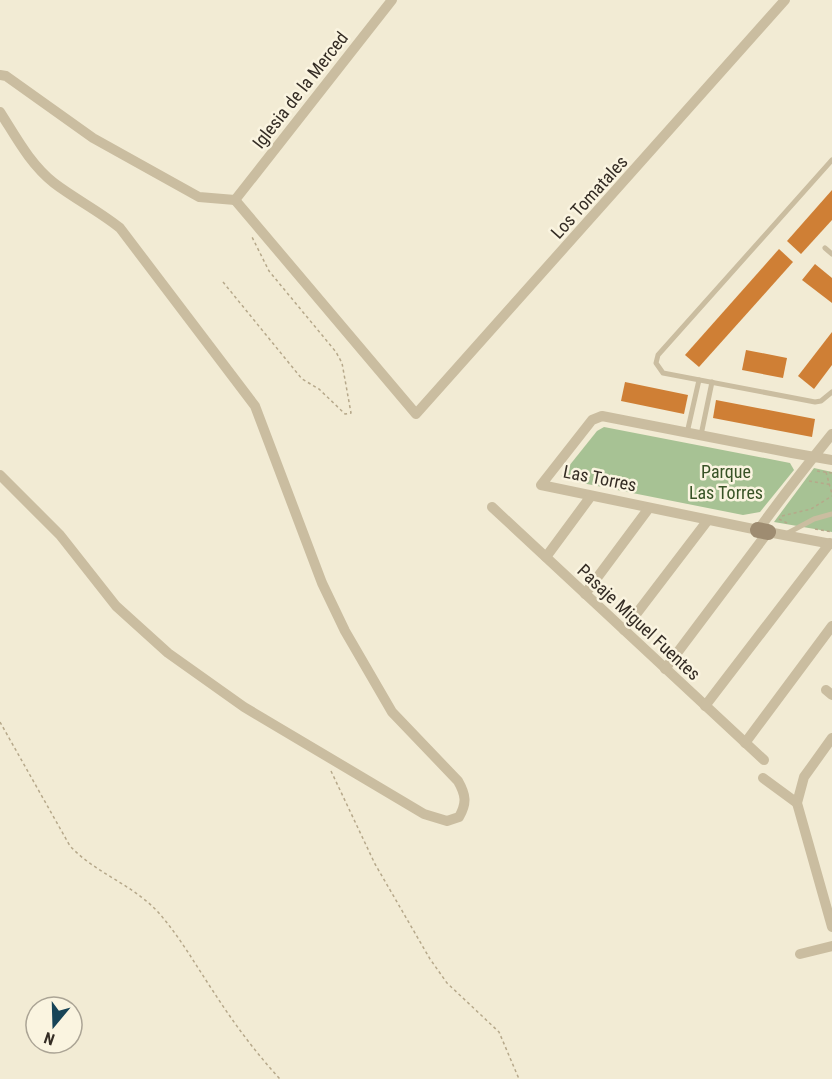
<svg xmlns="http://www.w3.org/2000/svg" width="832" height="1079" viewBox="0 0 832 1079" font-family="'Roboto Condensed',sans-serif">
<style>
.green{fill:#a7c294}
.building{fill:#cf7f35}
.lines{fill:none;stroke-linecap:round;stroke-linejoin:round}
.path{stroke:#b6a88a;stroke-width:1.5;stroke-dasharray:3 3;stroke-linecap:butt}
.lane{stroke:#cabda0;stroke-width:5}
.street{stroke:#cabda0;stroke-width:10}
.secondary{stroke:#9e8c71;stroke-width:16}
.labels{text-anchor:middle;dominant-baseline:central;stroke-width:5;stroke-linejoin:round;paint-order:stroke}
.street-label{font-size:18px;fill:#342c24;stroke:#faf4e0}
.park-label{font-size:18px;fill:#385326;stroke:#faf4e0}
</style>
<rect width="100%" height="100%" fill="#f2ebd4"/>
<!-- green -->
<g class="green">
<polygon points="604,427 790,463 794,470 760,512 743,515 562,479 561,476 597,431"/>
<polygon points="814,468 832,472 832,532 774,522"/>
</g>
<!-- building -->
<g class="building">
<polygon points="832,190 832,220 801,254 787,241"/>
<polygon points="779,249 793,262 699,367 685,355"/>
<polygon points="815,264 832,278 832,303 802,280"/>
<polygon points="832,332 832,365 814,389 798,376"/>
<polygon points="746,350 787,358 783,378 742,370"/>
<polygon points="625,382 688,395 684,414 621,401"/>
<polygon points="716,400 815,419 812,437 713,418"/>
</g>
<g class="lines">
<!-- path -->
<g class="path">
<polyline points="223,282 302,379 319,389 345,414 351,413 342,363 336,352 269,271 252,237"/>
<polyline points="817,471 832,473"/>
<polyline points="826,472 832,494"/>
<polyline points="809,481 832,485"/>
<polyline points="782,516 811,509 832,496"/>
<polyline points="779,519 787,523"/>
<polyline points="815,529 832,532"/>
<path d="M0 722 70 846C95 873 132 884 158 912 180 937 195 964 213 991 233 1022 255 1052 280 1079"/>
<polyline points="331,771 375,864 430,959 447,983 499,1032 519,1079"/>
</g>
<!-- lane -->
<g class="lane">
<polyline points="832,160 658,355 656,363 663,373 815,402 821,401 832,392"/>
<polyline points="825,248 832,254"/>
<polyline points="687,433 699,380"/>
<polyline points="701,435 712,382"/>
<polyline points="786,534 814,519 832,514"/>
</g>
<!-- street -->
<g class="street">
<polyline points="0,75 6,76 93,138 199,197 235,200"/>
<path d="M0 112C16 137 30 164 54 183 75 199 99 211 120 228L255 406 322 583 345 631 392 712 458 781C466 795 467 803 459 817L447 821 424 814 244 707 168 653 116 606 60 535 0 475"/>
<polyline points="235,200 416,414 785,0"/>
<polyline points="235,200 392,0"/>
<path d="M832 434C807 465 782 497 758 530L541 485 592 420 602 416 792 453 832 460"/>
<polyline points="492,507 764,760"/>
<polyline points="546,557 591,496"/>
<polyline points="585,594 649,508"/>
<polyline points="624,630 708,520"/>
<polyline points="665,669 768,532 832,544"/>
<polyline points="826,690 832,695"/>
<polyline points="705,706 830,543"/>
<polyline points="832,738 804,777 797,803 832,927"/>
<polyline points="745,743 832,626"/>
<polyline points="763,778 797,803"/>
<polyline points="800,954 832,946"/>
</g>
<!-- secondary -->
<polyline class="secondary" points="758,530 768,532"/>
</g>
<g class="labels">
<!-- street labels -->
<g class="street-label">
<text transform="translate(300 90) rotate(-52)">Iglesia de la Merced</text>
<text transform="translate(589 197) rotate(-48)">Los Tomatales</text>
<text transform="translate(600 478) rotate(11)">Las Torres</text>
<text transform="translate(639 622) rotate(43)">Pasaje Miguel Fuentes</text>
</g>
<!-- park labels -->
<g class="park-label">
<text x="726" y="471">Parque<tspan x="726" dy="21">Las Torres</tspan></text>
</g>
</g>
<!-- north arrow -->
<g transform="translate(54 1025) rotate(199)"><circle r="28" fill="#faf4e0" stroke="#aba495" stroke-width="1.5"/>
<path d="M0-4.5L10 22L0 15L-10 22Z" fill="#174457"/>
<text y="-9" font-size="16" font-weight="bold" text-anchor="middle" fill="#342c24">N</text>
</g>
</svg>
